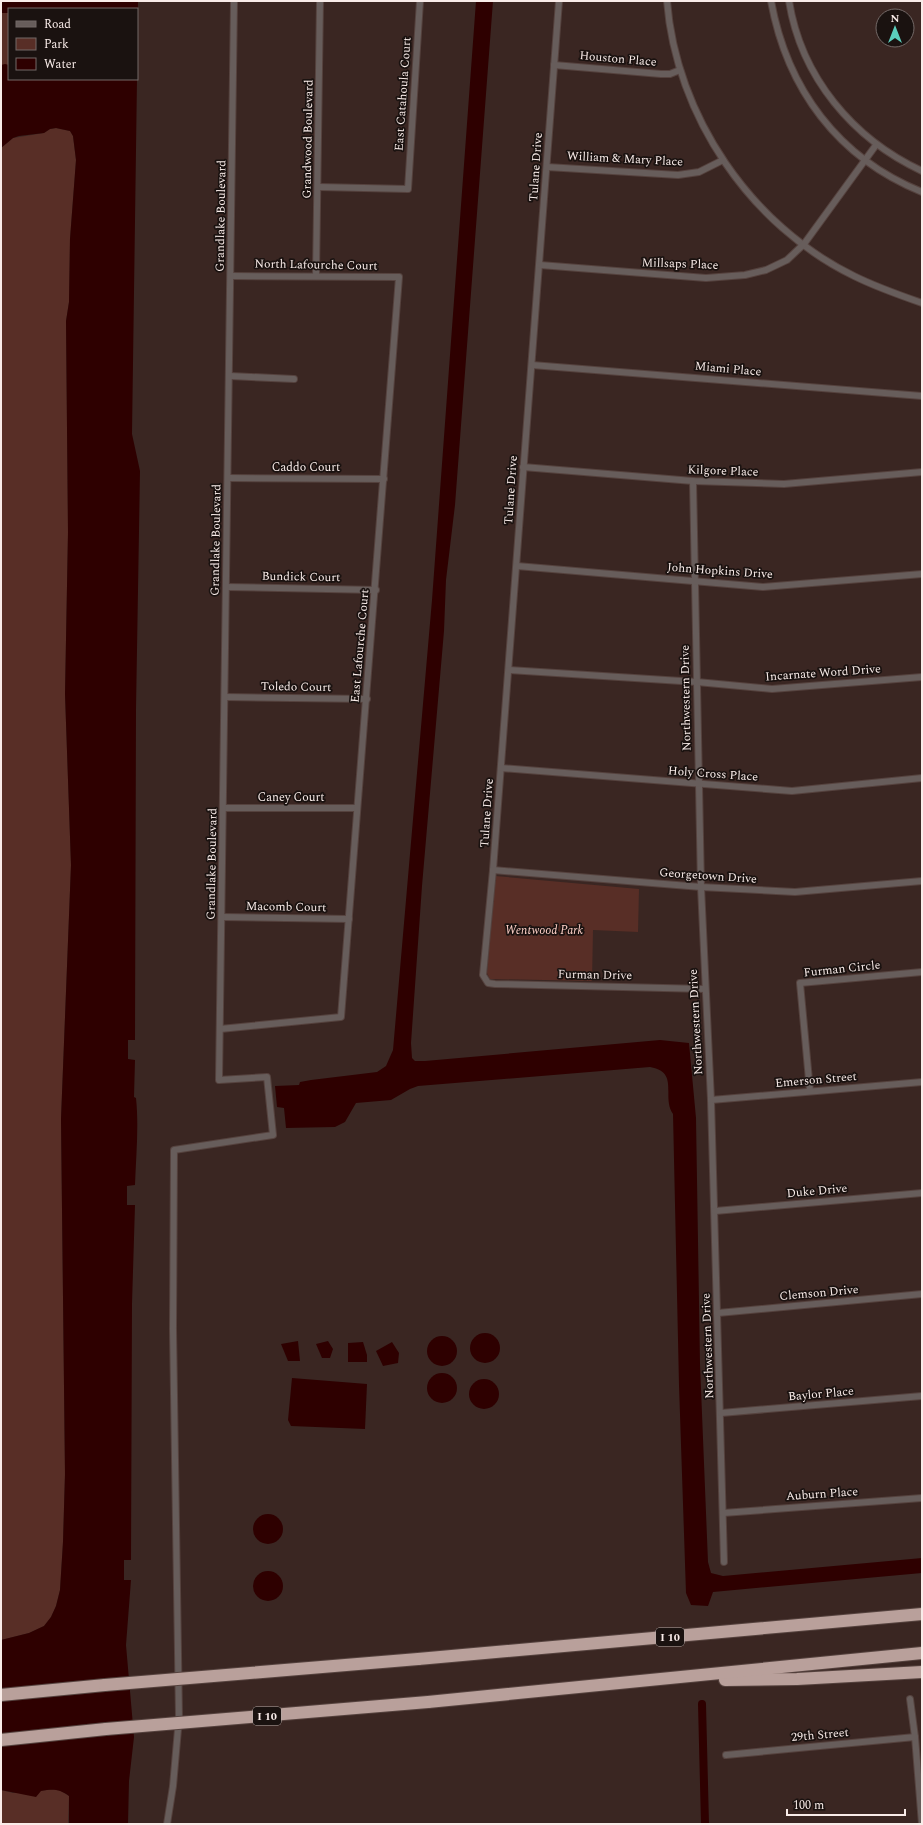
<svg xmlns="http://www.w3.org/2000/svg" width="923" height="1825" viewBox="0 0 923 1825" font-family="Spectral,serif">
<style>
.green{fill:#582e26}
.water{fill:#2e0000}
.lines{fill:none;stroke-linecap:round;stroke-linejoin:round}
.canal{stroke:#2e0000;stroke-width:8}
.minor-casing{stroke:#55423e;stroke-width:8}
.motorway-casing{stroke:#55423e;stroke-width:14}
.minor{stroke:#675d5b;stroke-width:6}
.motorway{stroke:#b9a09b;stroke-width:12}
.motorway-bridge-casing{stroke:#55423e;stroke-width:14;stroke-linecap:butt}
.motorway-bridge{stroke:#b9a09b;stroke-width:12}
.labels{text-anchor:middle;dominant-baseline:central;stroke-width:3.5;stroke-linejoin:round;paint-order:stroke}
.shield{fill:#1a1210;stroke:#b6aba8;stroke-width:1}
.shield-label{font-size:11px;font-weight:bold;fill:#f9ece9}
.street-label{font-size:12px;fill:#f9ece9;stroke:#1a1210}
.park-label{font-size:12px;font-style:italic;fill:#ffd2c9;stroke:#1a1210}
</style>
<rect width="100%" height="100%" fill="#3a2622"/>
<!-- green -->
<g class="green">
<rect x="1" y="13" width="8" height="52"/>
<polygon points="56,128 70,131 73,136 76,160 70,239 69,302 66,321 68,532 65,694 71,865 61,1119 65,1474 63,1542 60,1590 56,1606 51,1617 44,1626 29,1633 1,1640 1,148 13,138 44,133 50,129"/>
<polygon points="495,876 639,889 638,932 593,930 592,981 490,979 487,973"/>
<polygon points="58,1789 69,1796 68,1824 1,1824 1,1790 13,1793"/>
</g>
<!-- water -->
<g class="water">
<polygon points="1,1 138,1 137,65 137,9 9,9 9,13 2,13"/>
<path d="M476 1H493L455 505 446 580 444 631 422 886 411 1043 412 1058 415 1061H425L660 1040 689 1043 696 1118 700 1364 708 1562 711 1573 723 1576 922 1558V1573L713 1592 708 1606 691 1605 686 1593 679 1385 673 1114C661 1097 680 1072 650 1067L418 1086 410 1089 391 1100 356 1103 345 1122 335 1127 286 1128 284 1108 277 1107 275 1086 299 1085 300 1082 311 1080 377 1072 386 1066 393 1050 432 600Z"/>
<path d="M5 64 9 65V79H137L132 434 140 471 136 710 135 1040H128V1059L135 1060 134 1097 136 1098C139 1126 136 1156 135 1185L127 1186V1205H135L132 1304 131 1560H124V1580H131L126 1645 134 1737 129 1781 128 1824H69V1796C59 1789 53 1789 41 1791L36 1797 1 1790V1640L29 1633 44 1626 51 1617 56 1606 60 1590 63 1542 65 1474 61 1119 71 865 65 694 68 532 66 321 69 302 70 239 76 160 73 136 70 131 56 128 50 129 44 133 19 136 13 138 1 148V65Z"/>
<circle cx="485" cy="1348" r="15"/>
<circle cx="442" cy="1351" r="15"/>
<polygon points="298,1341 300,1361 288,1361 281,1344"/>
<polygon points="328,1341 333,1349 330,1358 322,1358 316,1344"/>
<polygon points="363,1342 367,1355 367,1362 348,1362 348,1343"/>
<polygon points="392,1342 399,1353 398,1363 383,1366 376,1351"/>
<circle cx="442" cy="1388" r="15"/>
<polygon points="292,1378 367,1384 365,1429 291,1426 288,1420"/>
<circle cx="484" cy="1394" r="15"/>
<circle cx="268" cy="1529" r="15"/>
<circle cx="268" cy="1586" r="15"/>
</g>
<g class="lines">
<!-- canal -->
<polyline class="canal" points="702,1704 705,1824"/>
<defs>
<g id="minor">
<polyline points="559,1 493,870 483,975 488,983 495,984 705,989"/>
<path d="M667 1C676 116 751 226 854 276 876 287 899 295 922 303"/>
<path d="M771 1C787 89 838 158 922 192"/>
<path d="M789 1C801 77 853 139 922 171"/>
<polyline points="554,65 661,74 670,74 680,70"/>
<polyline points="547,167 678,175 699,172 723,160"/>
<polyline points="319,187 408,189 420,1"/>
<polyline points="540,265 706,278 745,275 766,270 787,260 804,244 876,145"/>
<polyline points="316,276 320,1"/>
<polyline points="532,365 922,396"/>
<polyline points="230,376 294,379"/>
<polyline points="523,467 693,481 784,484 922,472"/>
<polyline points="228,478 384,479"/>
<polyline points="693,481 701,887 711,1100 724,1562"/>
<polyline points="517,566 763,587 922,574"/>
<polyline points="227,587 376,590"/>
<polyline points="509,670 697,682 772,689 922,677"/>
<polyline points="225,697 367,699"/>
<polyline points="501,768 792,791 922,778"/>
<polyline points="224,808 357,808"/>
<polyline points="493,870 701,887 795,892 922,881"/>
<polyline points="222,917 349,919"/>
<polyline points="220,1029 341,1017 399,277 232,276"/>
<polyline points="810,1091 800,983 922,972"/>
<polyline points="711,1100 922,1082"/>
<polyline points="715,1211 922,1193"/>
<polyline points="718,1313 922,1294"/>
<polyline points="721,1413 922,1396"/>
<polyline points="723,1513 922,1498"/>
<polyline points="910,1699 915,1737 922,1824"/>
<polyline points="726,1755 915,1737"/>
<polyline points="167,1824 173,1786 179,1718 173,1329 174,1150 273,1135 267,1077 219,1080 234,1"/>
</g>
<g id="motorway">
<polyline points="418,1659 922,1614"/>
<polyline points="725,1680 797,1679 922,1672"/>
<polyline points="1,1695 105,1685"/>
<polyline points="428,1702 922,1653"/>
<polyline points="1,1740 106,1729"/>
</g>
</defs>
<!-- minor casing -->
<use href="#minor" class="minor-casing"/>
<!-- motorway casing -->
<use href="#motorway" class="motorway-casing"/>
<!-- minor -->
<use href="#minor" class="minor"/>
<!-- motorway -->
<use href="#motorway" class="motorway"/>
<defs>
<g id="motorway-bridge">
<polyline points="105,1685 418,1659"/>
<polyline points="106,1729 428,1702"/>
</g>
</defs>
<!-- motorway-bridge casing -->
<use href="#motorway-bridge" class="motorway-bridge-casing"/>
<!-- motorway-bridge -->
<use href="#motorway-bridge" class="motorway-bridge"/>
</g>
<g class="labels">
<!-- shield labels -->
<g class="shield">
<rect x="656" y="1628" width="28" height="18" rx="3"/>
<rect x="253" y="1707" width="28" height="18" rx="3"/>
</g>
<g class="shield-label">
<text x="670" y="1637">I 10</text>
<text x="267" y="1716">I 10</text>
</g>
<!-- street labels -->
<g class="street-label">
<text transform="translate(618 59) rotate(5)">Houston Place</text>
<text transform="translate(403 94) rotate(-86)">East Catahoula Court</text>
<text transform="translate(308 139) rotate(-89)">Grandwood Boulevard</text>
<text transform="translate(625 159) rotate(3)">William &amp; Mary Place</text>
<text transform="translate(536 167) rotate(-86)">Tulane Drive</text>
<text transform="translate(221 216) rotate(-89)">Grandlake Boulevard</text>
<text transform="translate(680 264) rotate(2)">Millsaps Place</text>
<text transform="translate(316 265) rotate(1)">North Lafourche Court</text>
<text transform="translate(728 369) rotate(5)">Miami Place</text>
<text x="306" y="467">Caddo Court</text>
<text transform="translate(723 471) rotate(2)">Kilgore Place</text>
<text transform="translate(511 490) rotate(-86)">Tulane Drive</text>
<text transform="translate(216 540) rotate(-89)">Grandlake Boulevard</text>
<text transform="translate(720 571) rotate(4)">John Hopkins Drive</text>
<text transform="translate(301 577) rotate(1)">Bundick Court</text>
<text transform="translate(360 646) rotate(-85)">East Lafourche Court</text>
<text transform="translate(823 673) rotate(-4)">Incarnate Word Drive</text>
<text transform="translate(296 687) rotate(1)">Toledo Court</text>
<text transform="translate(686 698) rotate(-91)">Northwestern Drive</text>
<text transform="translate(713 774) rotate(4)">Holy Cross Place</text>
<text x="291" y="797">Caney Court</text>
<text transform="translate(487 813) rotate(-86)">Tulane Drive</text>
<text transform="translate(212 864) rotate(-89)">Grandlake Boulevard</text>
<text transform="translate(708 876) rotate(4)">Georgetown Drive</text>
<text transform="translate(286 907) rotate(1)">Macomb Court</text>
<text transform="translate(842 969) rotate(-6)">Furman Circle</text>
<text transform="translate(595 975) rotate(1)">Furman Drive</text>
<text transform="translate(696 1022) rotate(-93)">Northwestern Drive</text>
<text transform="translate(816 1080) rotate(-5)">Emerson Street</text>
<text transform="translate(817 1191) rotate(-5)">Duke Drive</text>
<text transform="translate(819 1293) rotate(-5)">Clemson Drive</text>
<text transform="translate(708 1346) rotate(-92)">Northwestern Drive</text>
<text transform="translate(821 1394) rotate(-5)">Baylor Place</text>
<text transform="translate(822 1494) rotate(-4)">Auburn Place</text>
<text transform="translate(820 1735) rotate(-5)">29th Street</text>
</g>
<!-- park labels -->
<g class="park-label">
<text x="544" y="930">Wentwood Park</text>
</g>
</g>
<!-- border -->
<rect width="923" height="1825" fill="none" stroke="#f9ece9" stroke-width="4"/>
<!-- legend -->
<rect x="8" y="8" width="130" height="72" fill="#1a1210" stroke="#736967"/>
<rect x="16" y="21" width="20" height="6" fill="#675d5b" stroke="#736967"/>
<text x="44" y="28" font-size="12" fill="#f9ece9">Road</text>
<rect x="16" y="38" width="20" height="12" fill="#582e26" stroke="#736967"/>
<text x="44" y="48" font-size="12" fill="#f9ece9">Park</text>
<rect x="16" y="58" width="20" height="12" fill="#2e0000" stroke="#736967"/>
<text x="44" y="68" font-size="12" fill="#f9ece9">Water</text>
<!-- north arrow -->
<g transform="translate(895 28)"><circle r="19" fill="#1a1210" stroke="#736967"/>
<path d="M0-3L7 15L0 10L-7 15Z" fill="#5bcebc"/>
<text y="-6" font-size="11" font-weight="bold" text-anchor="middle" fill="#f9ece9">N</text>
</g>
<!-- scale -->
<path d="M787 1809v6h118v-6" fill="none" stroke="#f9ece9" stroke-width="2"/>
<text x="793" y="1809" font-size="12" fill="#f9ece9" stroke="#1a1210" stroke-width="3" paint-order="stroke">100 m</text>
</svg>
